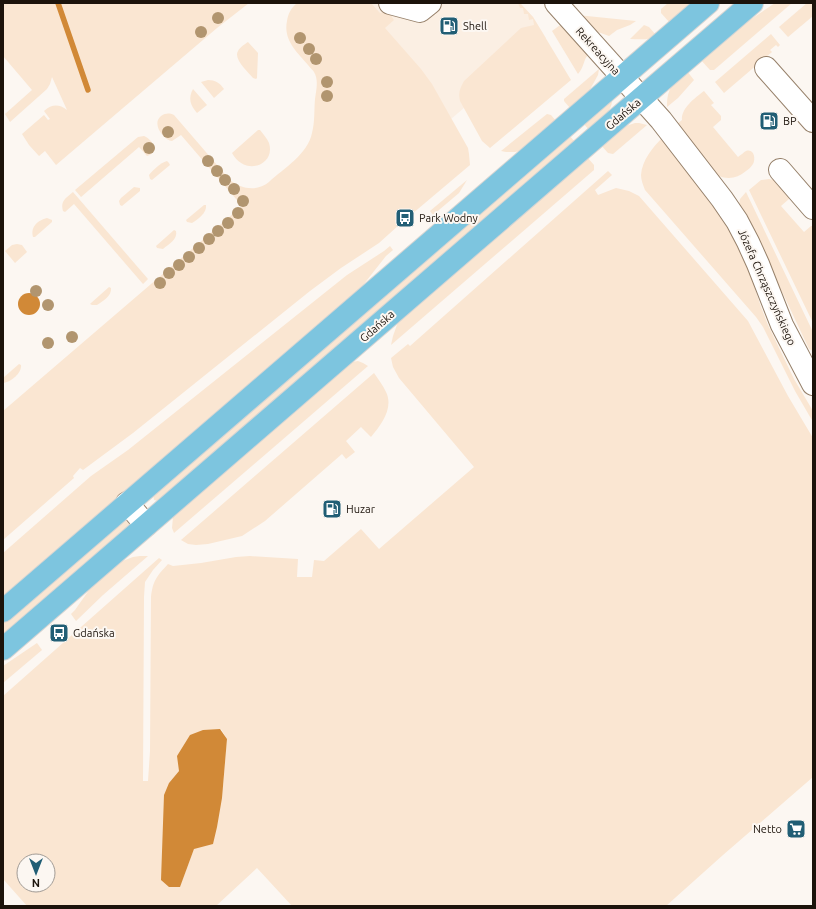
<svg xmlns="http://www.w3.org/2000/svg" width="816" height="909" viewBox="0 0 816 909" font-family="Ubuntu,sans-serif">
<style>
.built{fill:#fbefe3}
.green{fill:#fae6d2;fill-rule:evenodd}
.water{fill:#d18937}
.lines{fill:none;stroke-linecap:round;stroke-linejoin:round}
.stream{stroke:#d18937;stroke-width:5.5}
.minor-casing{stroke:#96806a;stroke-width:24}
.major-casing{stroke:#d6d5d3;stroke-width:24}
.minor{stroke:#fff;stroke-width:22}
.major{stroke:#7dc5df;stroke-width:22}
.tree{fill:#b1956f}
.labels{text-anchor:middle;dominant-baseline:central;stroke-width:4;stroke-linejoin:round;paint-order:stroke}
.poi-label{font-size:11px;fill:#1c130b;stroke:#fcf7f2;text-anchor:start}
.street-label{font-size:11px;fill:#1c130b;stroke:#fcf7f2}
</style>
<rect width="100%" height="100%" fill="#fcf7f2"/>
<!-- built -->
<polygon class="built" points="350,3 520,3 533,17 546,38 451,119"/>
<!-- green -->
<g class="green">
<path d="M3 3H249L217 28 56 165 45 151 39 156 29 145 22 134 44 115 48 120 50 119 44 111C52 104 59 104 67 110L52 77 50 84 47 89 10 122 5 114 32 90 3 56Z"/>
<path d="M297 3H371L380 13 396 9 390 14 394 20 385 28 421 69 432 84 468 148 469 154 470 165 412 214 408 210 395 221 399 225 379 243 341 268 310 291 133 433 83 470 80 468 73 476 74 478 3 540V411L242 206 181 135 172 141C164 140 151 124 161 116 166 113 169 113 174 115L230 180C241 189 257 192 269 182 284 168 308 154 312 133 315 122 314 110 315 99 316 91 319 80 314 72 313 70 310 68 308 65 297 52 283 40 287 21 288 14 291 8 297 3Z"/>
<path d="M518 3H520L533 17 571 80 490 148 482 141 460 101C458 93 460 88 464 81L521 28 534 25 533 19 529 20 528 14H524L523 8H520Z"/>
<polygon points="668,3 693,3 670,23 661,13 661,9"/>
<polygon points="775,3 792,3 714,70 710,70 700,59 732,32"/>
<polygon points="807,3 813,3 813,16 788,37 779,27"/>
<polygon points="577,15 636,21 630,25 617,30 609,36 598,32"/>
<path d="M563 23 589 54C583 59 585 66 578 74L552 31Z"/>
<path d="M644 25 649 27 656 35C649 41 639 39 630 39Z"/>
<polygon points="771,34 780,45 778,47 776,45 770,50 772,52 724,93 715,82"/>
<path d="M248 42 258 53 257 78 256 79 253 78C248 72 233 59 238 51 240 47 245 44 248 42Z"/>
<polygon points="599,69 598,75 588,93 570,108 564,101 564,99"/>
<path d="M687 71 694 80 678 98 667 107C667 87 673 84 687 71Z"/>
<path d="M208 80C215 80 220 83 224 89L214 98 201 82Z"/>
<path d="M193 89 207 105 197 113C190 105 188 98 193 89Z"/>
<path d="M704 91 714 103 711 105 721 116V120L713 127 738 157C741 155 744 152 746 151 754 148 756 159 753 164 751 167 749 169 746 171 737 179 727 180 716 175L676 125 682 120C681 108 695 98 704 91Z"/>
<path d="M612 99C613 112 598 122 589 130L583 123Z"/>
<polygon points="547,114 551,115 556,121 523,150 515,152 506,152 501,151"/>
<polygon points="635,123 639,123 647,125 613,154 608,153 601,145 623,127"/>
<path d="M258 130H260C263 134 267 138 269 143 276 165 245 177 232 153Z"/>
<polygon points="569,135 575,142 158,501 154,500 153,494"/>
<path d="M144 136C153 140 160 152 147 156L139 147 81 197 75 190 138 137Z"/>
<path d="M663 137 730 225 747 264 761 307 768 325 794 379 813 411V422L795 391 763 327 756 317 645 190C643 185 641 180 641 175 642 160 653 147 663 137Z"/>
<polygon points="587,157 594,165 594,170 391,345 393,336 398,322"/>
<path d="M167 161 169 163 170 165 152 180 150 179 149 175C153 170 160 163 167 161Z"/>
<path d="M608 171 612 175 595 190 598 195 616 188 629 191 639 196 748 321 788 396 813 438V777L723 855 666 906H292L257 868 216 906H27L3 879V696L159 558 162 560 153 570 145 582 144 597 143 781H148L150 751 151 597C153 580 157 576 168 564L173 566 201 563 236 557 250 556 298 559 297 577H312L314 560 324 561 361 529 379 549 474 467 399 378 393 367 391 358 408 344 410 346ZM221 729 227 739 223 786 194 849 180 886 169 783 179 771ZM24 861H48V885H24Z"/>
<polygon points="769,179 774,180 789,197 789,199 781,206 804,232 811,226 813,226 813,323 749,190 761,180"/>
<polygon points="467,180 459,193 433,215 430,211"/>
<polygon points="134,187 140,188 140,191 122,206 120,205 119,201 121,198"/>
<path d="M73 192 148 279 143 284 74 204 65 212 63 211C60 201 66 198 73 192Z"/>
<polygon points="746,192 813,332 813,351 809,349 785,298 739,206 740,199"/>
<path d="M204 205H206C207 213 198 219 192 223L187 222 186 220Z"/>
<path d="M47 218 52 220V222L35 237H33C30 227 38 220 47 218Z"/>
<path d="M174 230 176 231C178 239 169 244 163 249L157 248 156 246Z"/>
<polygon points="17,244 22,245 27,252 15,263 5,251 12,245"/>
<polygon points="390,246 393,250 386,256 356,294 3,598 3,553 91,476 128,450 347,275 384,251"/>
<path d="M109 287 111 288C112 296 103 301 97 305H92L90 304 91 303Z"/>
<polygon points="358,361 363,363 368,366 174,533 172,528 173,517 352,362"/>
<path d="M19 364 21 365C22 373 11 382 3 383V378Z"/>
<path d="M374 373C378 379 383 385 386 392 394 408 381 425 371 437L361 427 346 441 355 452 346 459 342 454 265 521 242 536 208 544 196 545 188 544 181 540Z"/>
<polygon points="124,520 128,522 130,525 3,637 3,623 121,521"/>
<polygon points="140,556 148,556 103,595 76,621 71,614 75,610 94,583 120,562 133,557"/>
<polygon points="37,643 42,650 3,683 3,666"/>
</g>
<!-- water -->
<g class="water">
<circle cx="29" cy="304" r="11"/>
<polygon points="220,729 227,739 222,798 217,827 213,844 194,849 180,887 169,887 161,880 164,795 169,783 179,771 177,756 190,735 203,730"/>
</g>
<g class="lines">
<!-- stream -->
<polyline class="stream" points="58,3 88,90"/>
<defs>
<g id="minor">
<polyline points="390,3 420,11 430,3"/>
<polyline points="556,3 661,120 722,199 737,221 748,242 758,264 782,325 813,384"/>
<polyline points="766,68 813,121"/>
<polyline points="780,170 813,208"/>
<polyline points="127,503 146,525"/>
</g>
<g id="major">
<polyline points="3,611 708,3"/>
<polyline points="3,649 590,142 752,3"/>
</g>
</defs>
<!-- minor casing -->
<use href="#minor" class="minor-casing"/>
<!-- major casing -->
<use href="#major" class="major-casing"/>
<!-- minor -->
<use href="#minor" class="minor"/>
<!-- major -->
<use href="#major" class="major"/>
</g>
<!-- trees -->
<g class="tree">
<circle cx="218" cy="18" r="6"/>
<circle cx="201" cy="32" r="6"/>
<circle cx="300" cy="38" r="6"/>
<circle cx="309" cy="49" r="6"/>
<circle cx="316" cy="59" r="6"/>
<circle cx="327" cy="82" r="6"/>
<circle cx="327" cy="96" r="6"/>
<circle cx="168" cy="132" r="6"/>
<circle cx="149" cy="148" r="6"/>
<circle cx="208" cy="161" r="6"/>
<circle cx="217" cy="171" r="6"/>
<circle cx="225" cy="180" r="6"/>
<circle cx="234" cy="189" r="6"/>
<circle cx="243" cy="201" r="6"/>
<circle cx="238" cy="213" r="6"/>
<circle cx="228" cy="223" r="6"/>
<circle cx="218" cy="231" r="6"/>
<circle cx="209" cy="239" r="6"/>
<circle cx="199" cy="248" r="6"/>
<circle cx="189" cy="257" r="6"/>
<circle cx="179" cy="265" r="6"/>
<circle cx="169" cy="273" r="6"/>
<circle cx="160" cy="283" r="6"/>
<circle cx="36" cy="291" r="6"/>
<circle cx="48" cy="305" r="6"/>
<circle cx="72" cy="337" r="6"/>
<circle cx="48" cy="343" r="6"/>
</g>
<!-- icons -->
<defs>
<symbol id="fuel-square" viewBox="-11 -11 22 22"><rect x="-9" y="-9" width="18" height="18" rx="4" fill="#215e75" stroke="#fcf7f2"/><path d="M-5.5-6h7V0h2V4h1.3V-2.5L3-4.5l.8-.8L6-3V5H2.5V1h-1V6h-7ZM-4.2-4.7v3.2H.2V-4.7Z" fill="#fff"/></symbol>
<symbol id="bus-square" viewBox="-11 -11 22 22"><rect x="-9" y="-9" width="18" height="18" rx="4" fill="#215e75" stroke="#fcf7f2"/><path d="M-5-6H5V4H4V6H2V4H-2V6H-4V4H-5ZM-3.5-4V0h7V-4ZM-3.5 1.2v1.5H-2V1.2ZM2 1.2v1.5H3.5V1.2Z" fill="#fff"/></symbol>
<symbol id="supermarket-square" viewBox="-11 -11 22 22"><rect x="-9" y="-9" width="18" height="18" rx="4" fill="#215e75" stroke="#fcf7f2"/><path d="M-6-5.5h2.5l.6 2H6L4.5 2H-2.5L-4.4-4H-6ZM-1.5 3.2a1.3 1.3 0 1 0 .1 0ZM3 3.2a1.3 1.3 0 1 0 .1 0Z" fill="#fff"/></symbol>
</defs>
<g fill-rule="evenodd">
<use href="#fuel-square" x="438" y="15" width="22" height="22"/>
<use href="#fuel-square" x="758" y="110" width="22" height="22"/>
<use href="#bus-square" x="394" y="207" width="22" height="22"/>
<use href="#fuel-square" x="321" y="498" width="22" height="22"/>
<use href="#bus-square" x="48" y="622" width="22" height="22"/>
<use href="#supermarket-square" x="785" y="818" width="22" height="22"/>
</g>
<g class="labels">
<!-- poi labels -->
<g class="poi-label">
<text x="463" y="26">Shell</text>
<text x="783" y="121">BP</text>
<text x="419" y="218">Park Wodny</text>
<text x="346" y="509">Huzar</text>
<text x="73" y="633">Gdańska</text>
<text x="782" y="829" text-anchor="end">Netto</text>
</g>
<!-- street labels -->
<g class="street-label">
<text transform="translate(598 51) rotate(48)">Rekreacyjna</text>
<text transform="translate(623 114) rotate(-40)">Gdańska</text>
<text transform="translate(767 287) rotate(66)">Józefa Chrząszczyńskiego</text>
<text transform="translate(377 326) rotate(-41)">Gdańska</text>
</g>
</g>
<!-- border -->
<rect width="816" height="909" fill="none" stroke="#1c130b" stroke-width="8"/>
<!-- north arrow -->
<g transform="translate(36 873) rotate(180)"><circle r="19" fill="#fcf7f2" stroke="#a29c96"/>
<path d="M0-3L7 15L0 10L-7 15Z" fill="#215e75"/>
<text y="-6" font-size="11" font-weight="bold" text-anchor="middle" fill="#1c130b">N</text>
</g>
</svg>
